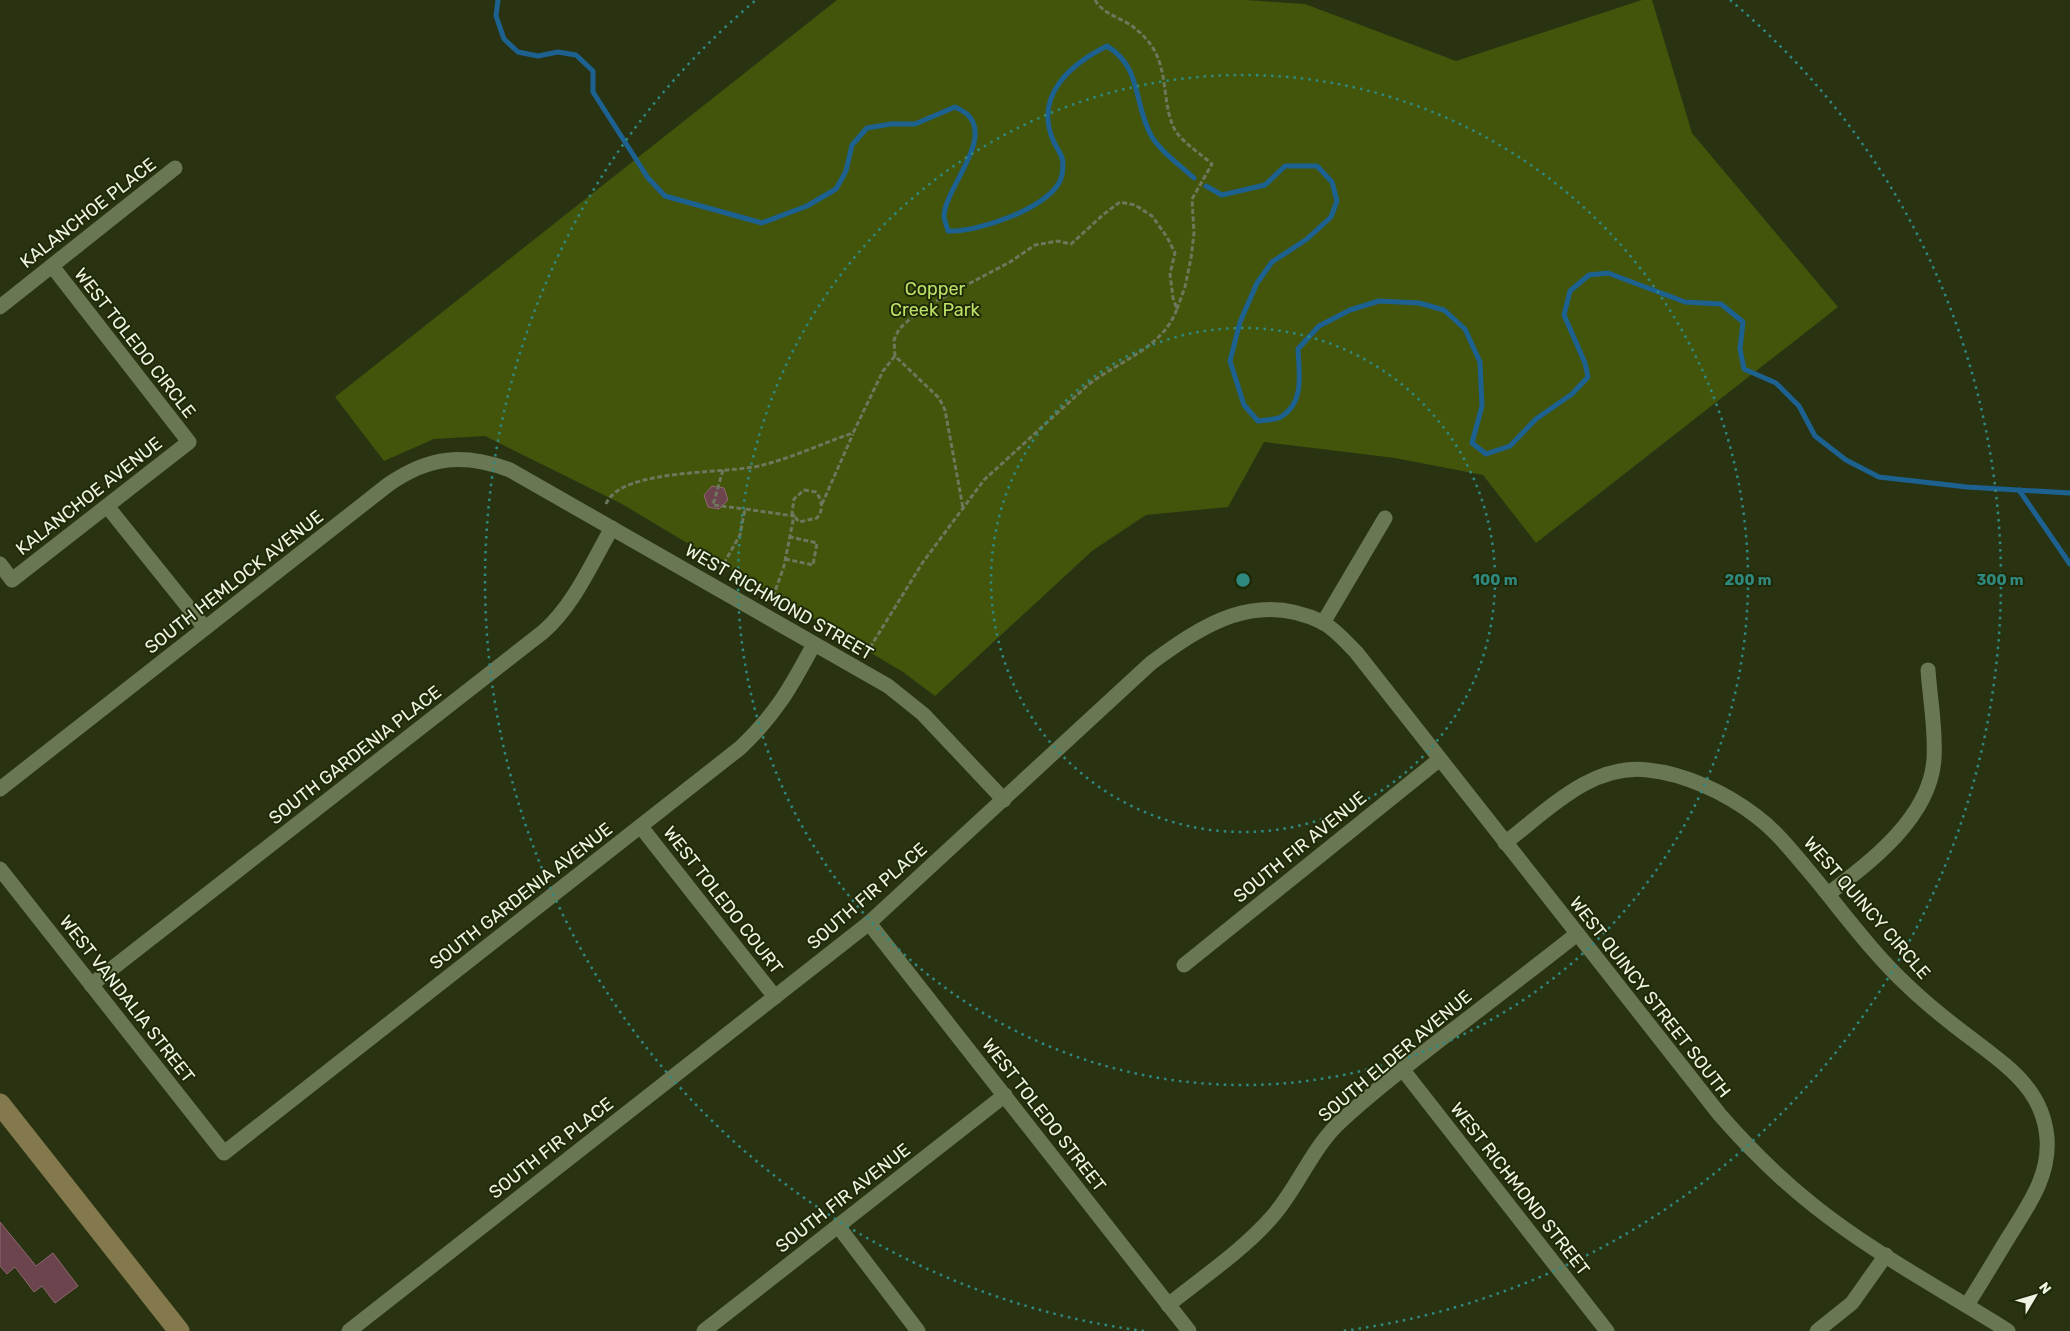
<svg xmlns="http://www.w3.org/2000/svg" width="2070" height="1331" viewBox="0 0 2070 1331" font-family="Rubik,sans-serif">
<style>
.green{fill:#42550b}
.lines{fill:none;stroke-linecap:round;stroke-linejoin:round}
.stream{stroke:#1d6191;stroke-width:5}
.building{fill:#6b444e;stroke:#8f666f}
.path{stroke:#6e775b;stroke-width:3;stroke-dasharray:5 2.5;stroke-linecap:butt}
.minor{stroke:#6a7753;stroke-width:15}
.secondary{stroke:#84794d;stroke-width:21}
.ring{fill:none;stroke:#30897f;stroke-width:2.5;stroke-dasharray:2.5 5}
.labels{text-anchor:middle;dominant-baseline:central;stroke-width:4;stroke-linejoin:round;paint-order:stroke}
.street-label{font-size:18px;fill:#edf4e1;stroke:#1f2907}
.park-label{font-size:18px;fill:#bce166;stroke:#1f2907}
.centre{fill:#30897f;stroke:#1f2907;stroke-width:2.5}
.ring-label{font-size:15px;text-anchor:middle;font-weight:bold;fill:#30897f;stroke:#1f2907;stroke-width:4;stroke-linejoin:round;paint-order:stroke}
</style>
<rect width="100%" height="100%" fill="#293312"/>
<!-- green -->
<polygon class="green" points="837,0 1246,0 1305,4 1456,61 1642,0 1652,0 1692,133 1838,307 1536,543 1483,475 1395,458 1264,442 1228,507 1146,515 1092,551 935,696 903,672 622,504 485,436 434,439 384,461 335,397"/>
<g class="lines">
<!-- stream -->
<g class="stream">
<path d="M498 0 496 16 504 39 518 52 538 56 558 52 576 55 593 71V92L648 178 665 196 762 223 807 206 836 189 846 171 852 145 867 128 891 124H915L955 107C959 109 965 112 968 115 993 140 945 188 944 216 944 220 947 226 948 231 975 233 1056 207 1062 175 1065 154 1060 156 1053 140 1034 95 1071 64 1107 46 1143 68 1133 105 1152 137 1162 153 1180 165 1194 178"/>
<path d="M1206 186 1222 195 1265 185 1285 166H1317L1332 182 1337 201 1331 217 1307 239 1272 262 1257 283 1240 322 1230 361 1244 405 1258 421C1264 420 1275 420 1281 417 1305 402 1299 374 1298 349L1319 326 1350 310 1379 301 1419 303 1444 310 1465 329 1480 362 1482 406 1472 443 1486 454 1510 446 1536 419 1572 394 1588 377 1585 363 1564 315 1570 291 1589 275 1608 273 1685 302 1721 304 1743 322 1740 349 1744 369 1776 383 1799 406 1815 436 1846 460 1879 477 1967 487 2070 493"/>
<polyline points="2019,490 2070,564"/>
</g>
</g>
<!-- building -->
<g class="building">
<polygon points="712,486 724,488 728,500 719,509 708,507 704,495"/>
<polygon points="0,1222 36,1266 53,1253 78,1286 55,1303 42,1286 34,1292 15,1267 7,1274 0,1266"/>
</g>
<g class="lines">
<!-- path -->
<g class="path">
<path d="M1095 0C1103 14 1119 17 1132 26 1139 31 1146 38 1151 45 1170 72 1161 110 1177 133 1186 145 1201 154 1212 164L1192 199 1194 233 1191 258 1185 287 1177 309"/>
<polyline points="723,470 713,505 745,509"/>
<path d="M804 490 816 492C822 500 824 510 817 518L799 522 792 513 794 499Z"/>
<path d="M606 504C621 467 728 475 763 465 794 457 823 443 853 433L883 371 895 356"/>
<polyline points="822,504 853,434"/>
<polyline points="785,559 813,565 817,543 790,537"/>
<polyline points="720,570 740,535 745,509 794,516 784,566 772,600"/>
<path d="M866 654 923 562 984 480 1088 385C1120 360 1162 349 1177 309L1173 298 1170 274 1175 253 1167 237 1152 216 1135 205 1120 202 1104 214 1071 244 1058 241 1035 245 1010 262 921 309 899 329 894 340 895 356 939 398 945 410 963 508"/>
</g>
<!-- minor -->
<g class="minor">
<polyline points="0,307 175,168"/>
<polyline points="107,506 205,628"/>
<polyline points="0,564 12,580 189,442 52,266"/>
<polyline points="1323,623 1385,518"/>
<path d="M0 789 389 484C430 456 464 453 510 470L888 686 923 714 1004 800"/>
<polyline points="641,827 775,997"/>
<path d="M1505 843C1547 811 1591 763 1648 770 1686 774 1726 793 1756 816 1776 831 1791 850 1807 869 1840 908 1871 952 1909 987 1930 1007 1953 1025 1976 1042 2011 1069 2043 1091 2047 1138 2050 1177 2027 1207 2008 1238 1994 1261 1981 1283 1967 1305"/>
<path d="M0 869 224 1153 740 748C776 714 791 687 814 644"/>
<path d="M1828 894C1872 861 1930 817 1934 759 1936 730 1930 699 1928 670"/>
<polyline points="869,923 1189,1331"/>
<polyline points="1184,965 1440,759"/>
<path d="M91 985 543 632C574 605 591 564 612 528"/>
<polyline points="1403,1070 1607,1331"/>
<polyline points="838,1226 918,1331"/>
<path d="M1168 1305C1203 1277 1242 1251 1272 1217 1297 1189 1310 1152 1337 1125 1368 1095 1403 1069 1436 1043 1483 1007 1530 971 1577 934"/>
<path d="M349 1331 869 923 1151 663C1204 624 1256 590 1322 622 1335 629 1346 642 1356 652L1720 1115C1748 1147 1779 1178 1813 1205 1873 1253 1943 1290 2008 1331"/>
<polyline points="704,1331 1005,1095"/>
<polyline points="1817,1331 1852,1303 1886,1255"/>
</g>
<!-- secondary -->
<polyline class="secondary" points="0,1104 179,1331"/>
</g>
<!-- distance rings -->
<g class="ring">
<circle cx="1243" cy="580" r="252"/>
<circle cx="1243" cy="580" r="505"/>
<path d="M1144 1331A757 757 0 0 1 756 0M1730 0A757 757 0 0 1 1342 1331"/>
</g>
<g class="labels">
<!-- street labels -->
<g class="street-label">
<text transform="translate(88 213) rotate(-38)">KALANCHOE PLACE</text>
<text transform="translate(135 343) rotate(52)">WEST TOLEDO CIRCLE</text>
<text transform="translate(89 496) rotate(-38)">KALANCHOE AVENUE</text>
<text transform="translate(234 582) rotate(-38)">SOUTH HEMLOCK AVENUE</text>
<text transform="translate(779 602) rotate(30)">WEST RICHMOND STREET</text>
<text transform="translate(355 755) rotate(-38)">SOUTH GARDENIA PLACE</text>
<text transform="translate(1300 847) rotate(-39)">SOUTH FIR AVENUE</text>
<text transform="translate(521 896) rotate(-38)">SOUTH GARDENIA AVENUE</text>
<text transform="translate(867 896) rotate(-41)">SOUTH FIR PLACE</text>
<text transform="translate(723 900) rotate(52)">WEST TOLEDO COURT</text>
<text transform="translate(1867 908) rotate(49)">WEST QUINCY CIRCLE</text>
<text transform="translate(1650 997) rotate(52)">WEST QUINCY STREET SOUTH</text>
<text transform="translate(127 999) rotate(52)">WEST VANDALIA STREET</text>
<text transform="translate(1395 1056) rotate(-40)">SOUTH ELDER AVENUE</text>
<text transform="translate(1044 1115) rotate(52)">WEST TOLEDO STREET</text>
<text transform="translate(551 1148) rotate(-38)">SOUTH FIR PLACE</text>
<text transform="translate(1520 1189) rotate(52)">WEST RICHMOND STREET</text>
<text transform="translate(843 1198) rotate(-38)">SOUTH FIR AVENUE</text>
</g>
<!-- park labels -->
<g class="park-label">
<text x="935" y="289">Copper<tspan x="935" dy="21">Creek Park</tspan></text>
</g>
</g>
<circle cx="1243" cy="580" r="8" class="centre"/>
<g class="ring-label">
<text x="1495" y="585">100 m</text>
<text x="1748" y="585">200 m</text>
<text x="2000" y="585">300 m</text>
</g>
<!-- north arrow -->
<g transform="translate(2035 1296) rotate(52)" stroke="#1f2907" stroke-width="4" paint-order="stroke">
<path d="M0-4L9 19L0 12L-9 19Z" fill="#edf4e1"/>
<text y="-8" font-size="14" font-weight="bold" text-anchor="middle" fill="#edf4e1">N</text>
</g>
</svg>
